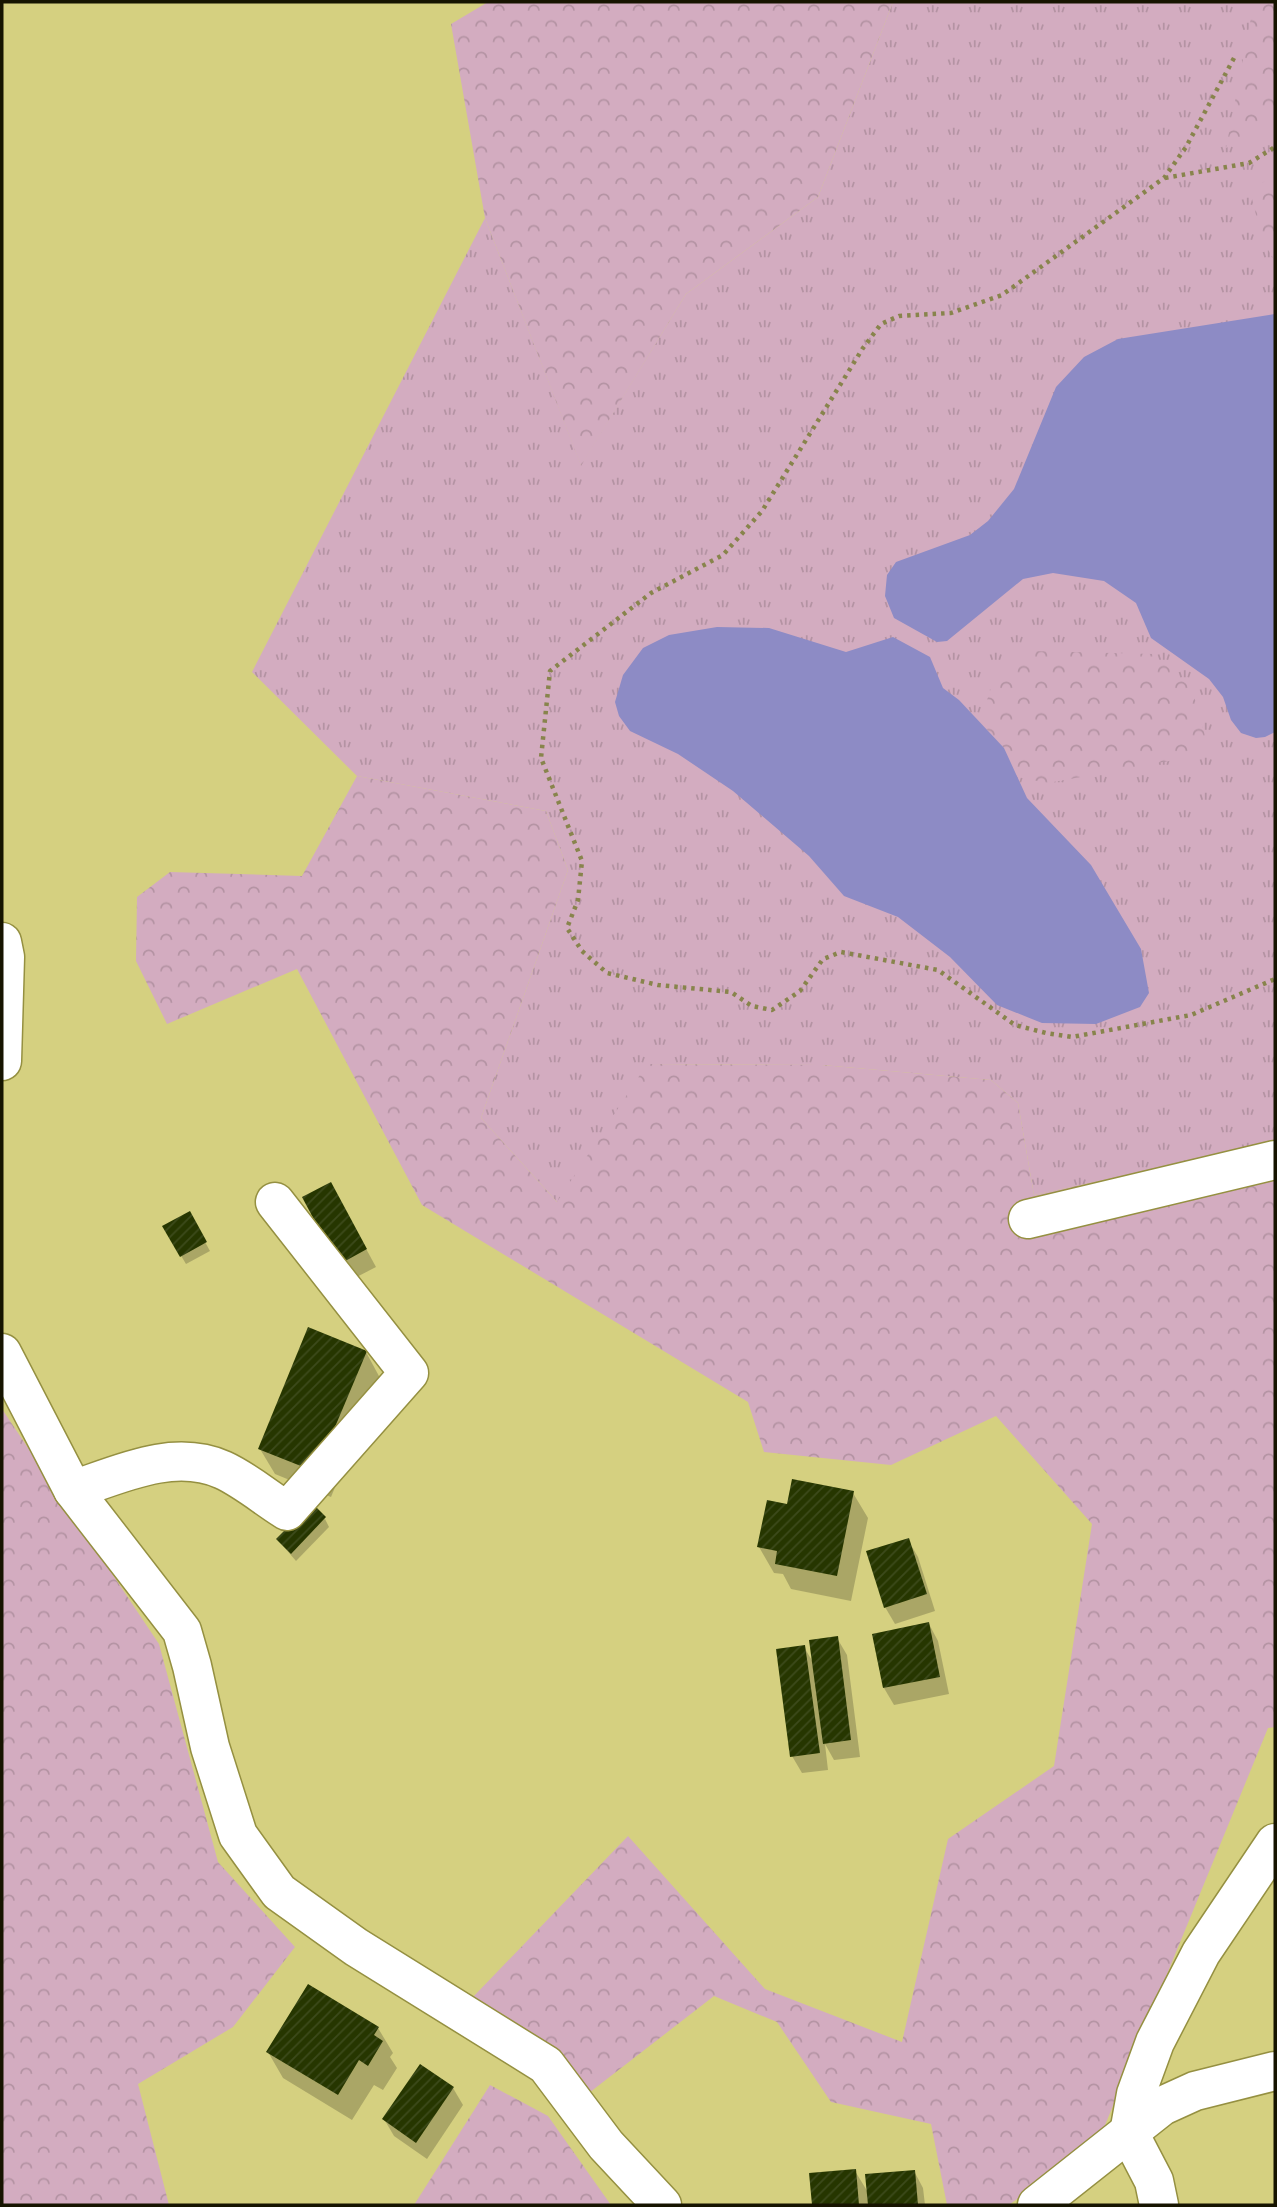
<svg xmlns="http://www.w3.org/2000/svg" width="1277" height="2207" viewBox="0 0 1277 2207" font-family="Roboto,sans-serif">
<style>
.grass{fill:url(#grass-tufts)}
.forest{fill:url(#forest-crowns)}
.water{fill:#8d8bc5}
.shadow{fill:#0003}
.building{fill:url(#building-hatch)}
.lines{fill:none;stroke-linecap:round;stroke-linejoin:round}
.minor-casing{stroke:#959041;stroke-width:41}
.path{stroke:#88844c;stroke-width:4.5;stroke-dasharray:3.5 5;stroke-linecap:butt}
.minor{stroke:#fff;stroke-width:38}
</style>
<defs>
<pattern id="grass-tufts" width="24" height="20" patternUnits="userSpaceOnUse" patternTransform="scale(1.75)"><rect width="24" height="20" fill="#d3acc0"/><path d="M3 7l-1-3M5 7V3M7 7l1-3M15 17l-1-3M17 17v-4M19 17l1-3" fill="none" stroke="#b493a3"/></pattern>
<pattern id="forest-crowns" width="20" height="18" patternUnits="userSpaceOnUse" patternTransform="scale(1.75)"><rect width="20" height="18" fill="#d3acc0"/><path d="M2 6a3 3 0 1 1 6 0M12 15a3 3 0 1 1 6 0" fill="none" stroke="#b493a3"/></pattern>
<pattern id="building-hatch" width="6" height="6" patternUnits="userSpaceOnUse" patternTransform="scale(1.75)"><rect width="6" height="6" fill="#263600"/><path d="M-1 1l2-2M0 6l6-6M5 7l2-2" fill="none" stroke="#3c4a1b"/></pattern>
</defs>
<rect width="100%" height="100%" fill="#d5d080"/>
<!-- grass -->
<polygon class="grass" points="893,2 1275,2 1275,1143 1034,1195 1018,1103 991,1080 822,1065 648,1064 558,1203 481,1118 568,870 546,811 357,776 252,672 485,218 581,465 686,294 818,197"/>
<!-- forest -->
<g class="forest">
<polygon points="488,2 893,2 818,197 686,294 581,466 485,218 451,24"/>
<polygon points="1254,2 1275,2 1275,125 1226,148"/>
<polygon points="1275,175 1275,261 1262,240 1250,190"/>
<polygon points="1031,651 1153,654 1192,689 1206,739 1202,755 1048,783 1017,777 1004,748 980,722 999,663"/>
<polygon points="357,776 546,811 568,870 481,1118 557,1202 647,1064 822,1065 991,1080 1018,1103 1034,1195 1275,1143 1275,1727 1268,1728 1101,2135 1009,2205 947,2205 931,2124 831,2102 777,2022 714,1996 585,2096 473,1997 628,1836 765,1989 902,2042 948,1839 1054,1766 1092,1524 996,1416 891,1465 764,1452 748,1402 422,1205 297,969 167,1024 136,961 137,897 170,872 302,876"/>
<polygon points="2,1409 159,1644 218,1862 295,1947 233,2027 138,2084 169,2205 2,2205"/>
<polygon points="490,2085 548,2116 611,2205 414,2205"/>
</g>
<!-- water -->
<g class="water">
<polygon points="1275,314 1275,732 1265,737 1256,738 1241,733 1231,720 1223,697 1209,679 1151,638 1136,603 1104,581 1053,573 1023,579 947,641 937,642 894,618 885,596 887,575 896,562 970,535 988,521 1014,489 1056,387 1084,357 1118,339"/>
<polygon points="717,627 769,628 846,652 893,637 930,657 943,688 959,700 1004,748 1027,798 1091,865 1141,949 1149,993 1140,1007 1096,1024 1042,1023 997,1005 950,957 898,917 844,896 809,856 733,791 678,754 630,731 619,716 615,702 623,675 643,648 669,635"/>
</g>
<!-- shadow -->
<g class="shadow">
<polygon points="340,1201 376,1267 349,1281 340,1264"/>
<polygon points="189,1213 210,1251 186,1264 164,1227"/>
<polygon points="366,1352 380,1378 331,1497 275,1474 260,1449"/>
<polygon points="853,1493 868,1518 851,1601 791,1589 783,1574 774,1573 759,1547"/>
<polygon points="325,1519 329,1527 296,1561 278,1540"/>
<polygon points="908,1540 918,1557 935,1611 895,1624 885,1607"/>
<polygon points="929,1624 938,1641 949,1694 894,1705 884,1688 874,1635"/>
<polygon points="837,1638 847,1655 860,1757 834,1760 825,1744 828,1770 802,1773 792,1756 804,1647 814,1664"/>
<polygon points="378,2028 393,2053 390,2057 397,2068 383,2090 374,2085 352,2120 283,2078 268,2052"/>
<polygon points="453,2088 463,2105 427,2159 394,2136 384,2119"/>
<polygon points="855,2171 869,2194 914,2171 923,2188 925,2205 813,2205 811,2175"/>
</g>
<!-- building -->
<g class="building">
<polygon points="331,1182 367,1249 338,1265 302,1197"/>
<polygon points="190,1211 207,1242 180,1257 162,1226"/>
<polygon points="308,1327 367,1351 316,1472 258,1449"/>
<polygon points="792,1479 854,1491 837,1576 775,1564 777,1551 757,1547 767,1500 787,1504"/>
<polygon points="312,1503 326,1517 291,1554 276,1539"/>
<polygon points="909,1538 927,1594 884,1608 866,1551"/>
<polygon points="929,1622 940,1677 883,1688 872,1634"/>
<polygon points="838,1636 851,1740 823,1744 809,1640"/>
<polygon points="805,1645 820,1753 790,1757 776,1649"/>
<polygon points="308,1984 379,2027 374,2035 383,2041 368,2066 359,2060 338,2095 266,2052"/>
<polygon points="420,2064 454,2087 416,2143 382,2119"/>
<polygon points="856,2169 859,2205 812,2205 809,2173"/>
<polygon points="915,2170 918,2205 868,2205 865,2174"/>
</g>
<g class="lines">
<defs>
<g id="minor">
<polyline points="2,942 5,957 2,1061"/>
<polyline points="1028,1219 1275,1160"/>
<polyline points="2,1353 73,1490 182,1631 192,1666 210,1747 238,1835 279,1892 356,1947 546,2065 606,2145 662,2205"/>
<path d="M73 1490C120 1474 174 1448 223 1470 245 1480 266 1498 287 1511L409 1373 275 1202"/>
<polyline points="1037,2205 1162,2106 1195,2091 1275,2071"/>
<polyline points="1159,2205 1154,2181 1129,2133 1136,2094 1155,2042 1201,1953 1275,1843"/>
</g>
</defs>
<!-- minor casing -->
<use href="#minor" class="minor-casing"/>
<!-- path -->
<g class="path">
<polyline points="1234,58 1186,147 1164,178 1002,295 951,313 899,316 881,324 863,348 762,511 723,555 651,593 550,671 541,758 582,861 578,900 567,928 582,951 607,973 658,985 731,992 752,1006 772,1010 800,991 823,959 841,952 938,970 1015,1025 1046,1033 1072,1037 1191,1015 1275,979"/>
<polyline points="1165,178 1249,163 1275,147"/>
</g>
<!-- minor -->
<use href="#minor" class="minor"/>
</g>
<!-- border -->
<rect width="1277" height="2207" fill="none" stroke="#161400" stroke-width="7"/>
</svg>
